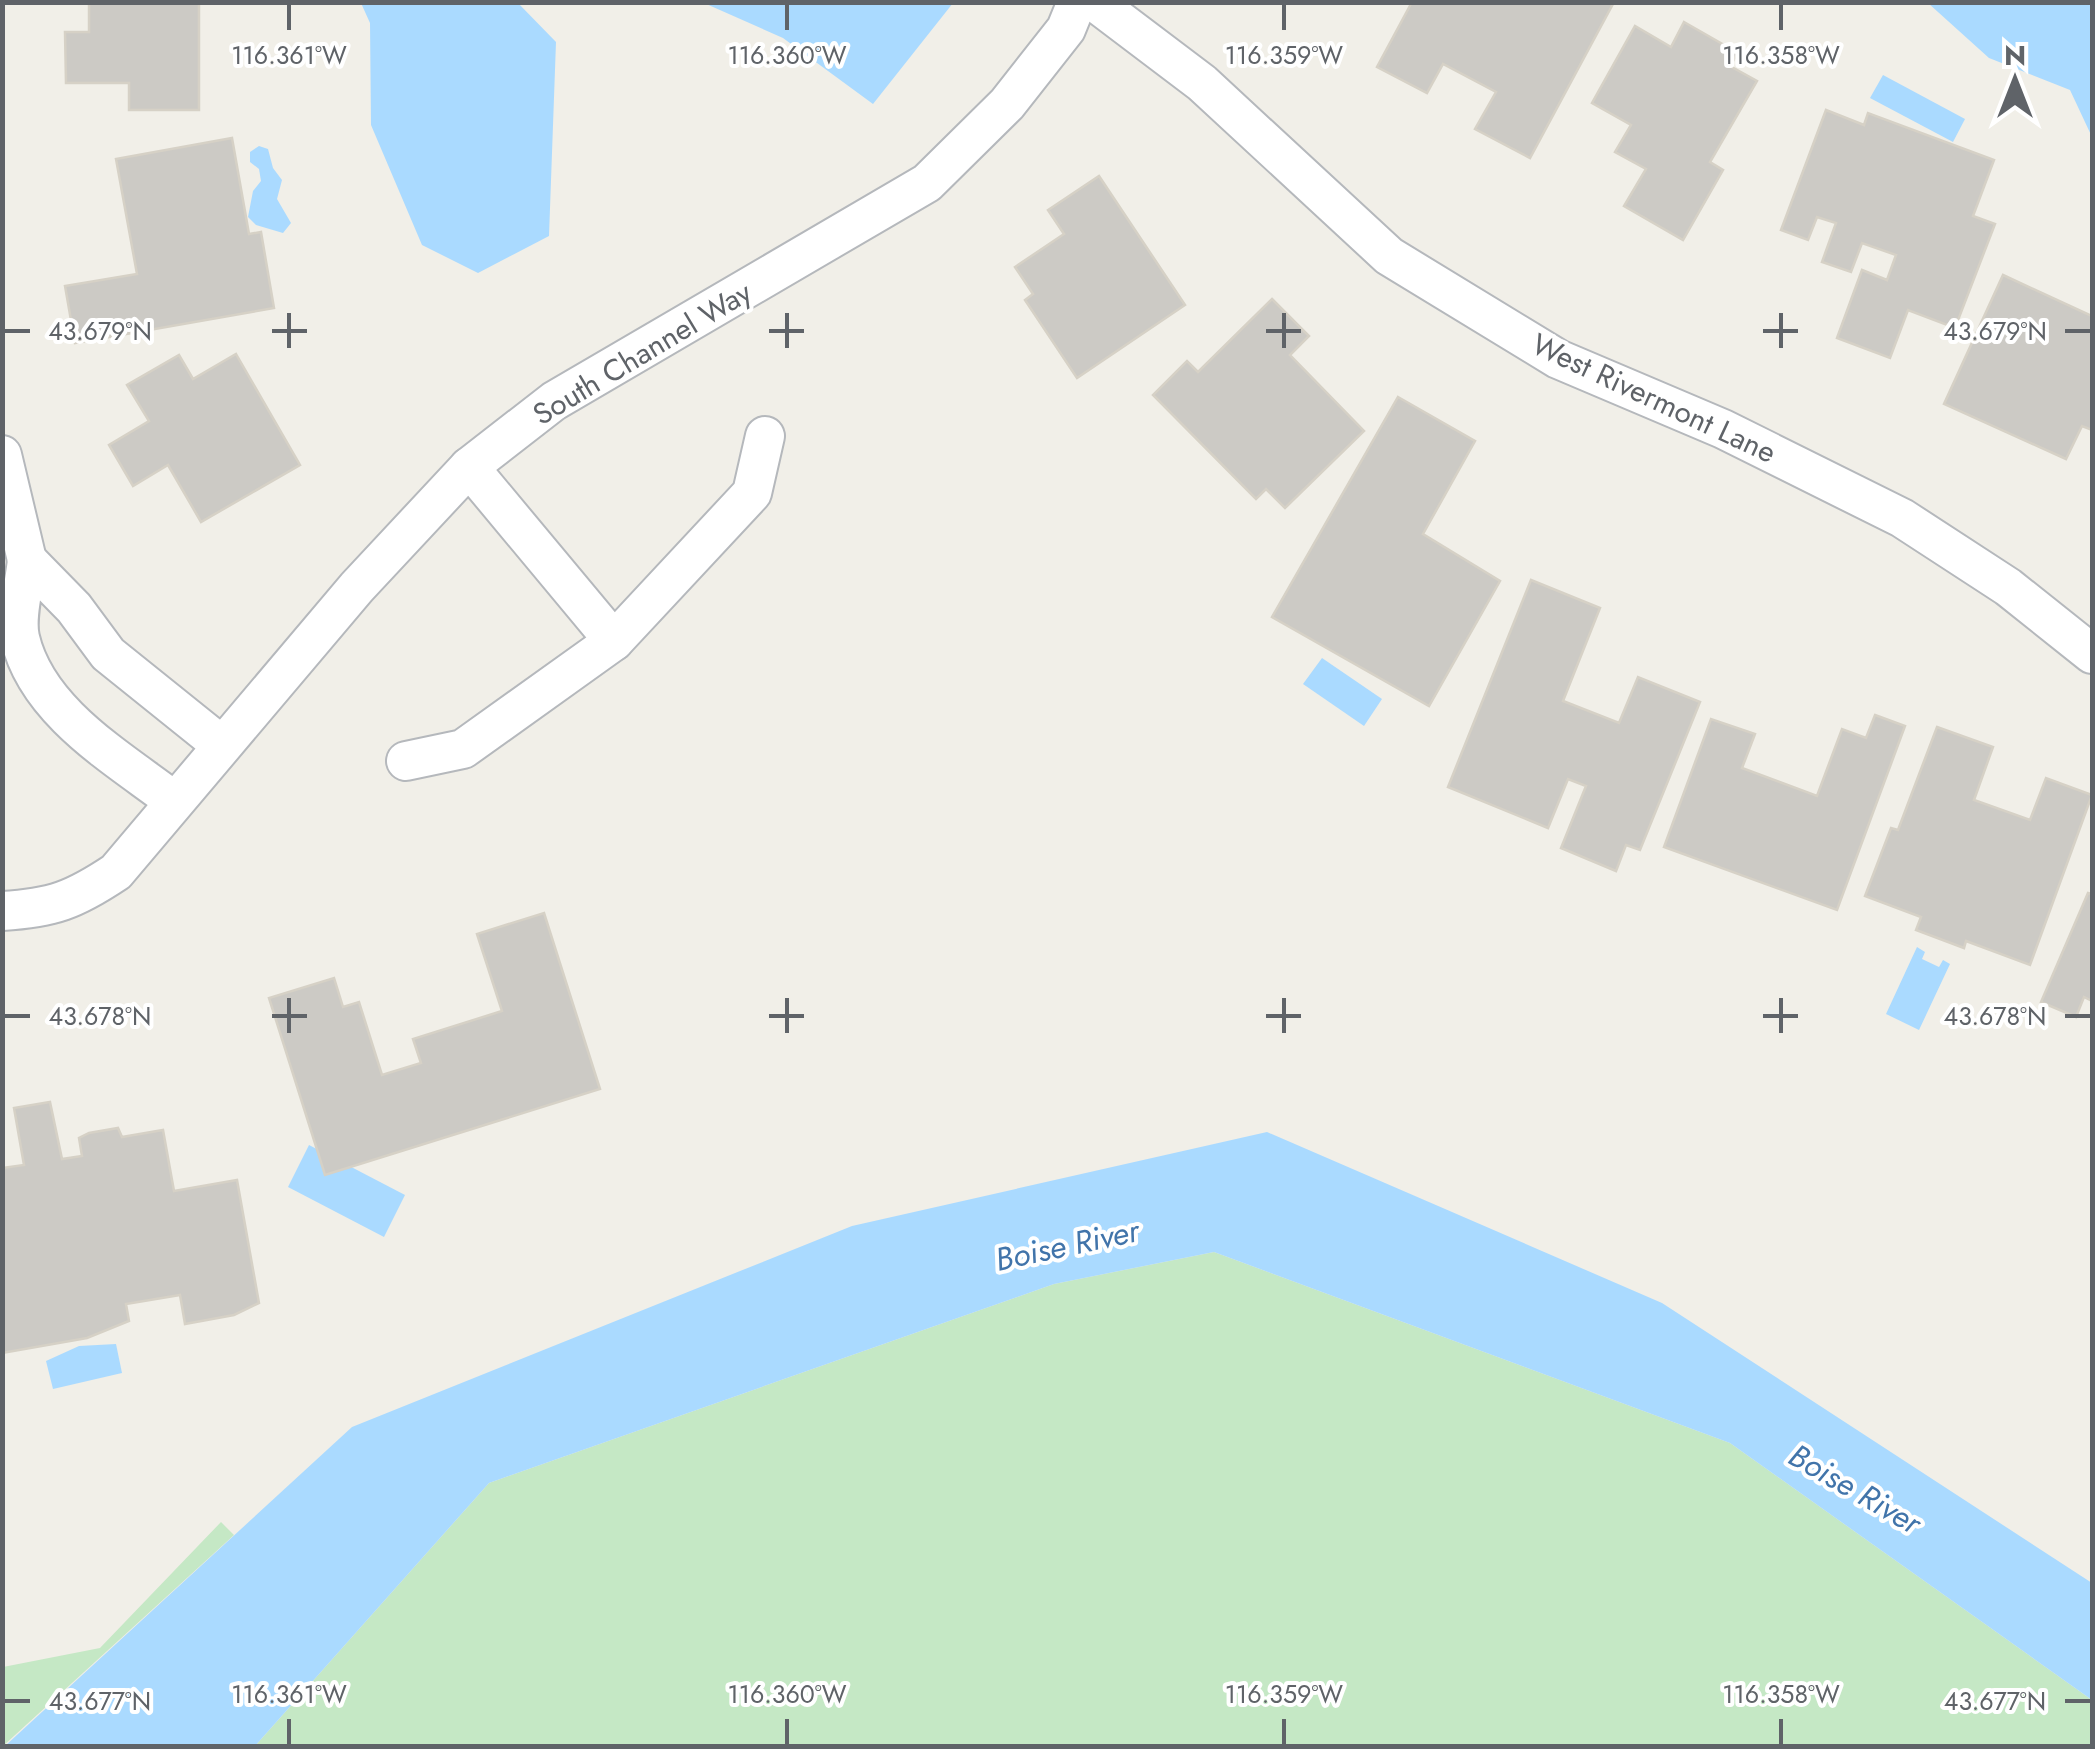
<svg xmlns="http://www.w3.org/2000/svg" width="2095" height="1749" viewBox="0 0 2095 1749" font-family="Jost,sans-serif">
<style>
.green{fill:#c5e8c5}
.water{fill:#aadaff}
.building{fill:#cccac5;stroke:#d6d1c6;stroke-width:2.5}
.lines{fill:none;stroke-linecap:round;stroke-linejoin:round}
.street-casing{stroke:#b5b8bc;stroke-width:42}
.street{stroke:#fff;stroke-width:38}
.ticks{fill:none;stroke:#5f6368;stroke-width:4}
.labels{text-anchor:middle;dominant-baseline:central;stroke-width:8;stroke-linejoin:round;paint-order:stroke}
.street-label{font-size:30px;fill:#5f6368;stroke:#fff}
.water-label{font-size:32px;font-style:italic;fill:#4174aa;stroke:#fff}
.ticks-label{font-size:25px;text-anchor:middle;fill:#5f6368;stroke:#fff;stroke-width:8;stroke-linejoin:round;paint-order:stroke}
</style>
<rect width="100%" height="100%" fill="#f1efe8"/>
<!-- green -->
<g class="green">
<polygon points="1214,1252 1730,1443 2092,1700 2092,1746 255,1746 489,1483 1054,1284"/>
<polygon points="221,1522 234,1535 3,1746 3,1667 100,1648"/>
</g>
<!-- water -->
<g class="water">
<polygon points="361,3 518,3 556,42 549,236 478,273 422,245 371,125 370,23"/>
<polygon points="704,3 704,2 953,3 873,104 783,38"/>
<polygon points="1928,3 2092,3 2092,137 2070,90 1989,58"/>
<polygon points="1883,75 1965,119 1953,142 1870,98"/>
<polygon points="259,146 268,149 273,168 282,180 277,199 291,223 283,233 256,225 248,217 253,191 261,181 259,169 250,162 250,152"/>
<polygon points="1322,658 1382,699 1364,726 1303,684"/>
<polygon points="1917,947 1925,952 1922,959 1939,967 1943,960 1950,964 1919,1030 1886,1014"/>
<polygon points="1267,1132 1662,1303 2092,1583 2092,1700 1730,1443 1214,1252 1054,1284 489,1483 255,1746 5,1746 352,1427 852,1226"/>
<polygon points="309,1145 405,1195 384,1237 288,1187"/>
<polygon points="116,1344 122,1373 53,1389 46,1361 79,1346"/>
</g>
<!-- building -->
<g class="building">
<polygon points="89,2 199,2 199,110 129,110 129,83 66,83 65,32 89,32"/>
<polygon points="1412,2 1614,2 1530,158 1475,129 1496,92 1443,64 1427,93 1377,67"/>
<polygon points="1684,22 1738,53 1730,66 1757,81 1710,162 1723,170 1683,240 1624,206 1646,169 1615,152 1631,125 1592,103 1635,26 1671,47"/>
<polygon points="1826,110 1864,125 1868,113 1994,160 1973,216 1995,224 1955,328 1908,310 1890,358 1837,338 1862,270 1887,280 1896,255 1862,243 1851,272 1822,262 1836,223 1817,217 1808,240 1781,230"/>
<polygon points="232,138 249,234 261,232 274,308 75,343 65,286 137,274 116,159"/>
<polygon points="1099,176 1185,305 1077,378 1025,300 1033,294 1015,267 1064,234 1048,210"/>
<polygon points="2003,275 2092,316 2092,430 2082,426 2066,459 1944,404"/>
<polygon points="1272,299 1309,336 1290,355 1364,431 1285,508 1266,489 1256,499 1153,395 1187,361 1198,372"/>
<polygon points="236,354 300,465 201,522 168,465 133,486 109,445 149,421 127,385 179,355 193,379"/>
<polygon points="1398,397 1475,441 1423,534 1500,581 1429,706 1272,617"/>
<polygon points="1531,580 1600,608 1563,701 1619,723 1638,677 1700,702 1640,850 1626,845 1616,871 1561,848 1586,786 1568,779 1548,828 1448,787"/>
<polygon points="1875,715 1905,726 1837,910 1664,847 1711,719 1755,734 1742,768 1817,796 1842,729 1866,738"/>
<polygon points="1937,727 1993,747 1974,800 2030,820 2046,778 2092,795 2030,965 1966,941 1964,948 1916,930 1921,917 1865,896 1891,828 1898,830"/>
<polygon points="2088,893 2092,894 2092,1001 2084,997 2076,1017 2041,1002"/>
<polygon points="544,913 600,1089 325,1175 269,998 334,978 343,1007 359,1002 382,1075 421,1063 413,1039 502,1011 477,934"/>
<polygon points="50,1102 62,1159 82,1156 79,1138 89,1133 118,1128 122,1137 163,1130 174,1191 237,1180 259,1303 234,1315 185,1324 180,1295 126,1304 129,1321 87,1338 2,1353 2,1168 24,1165 14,1108"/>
</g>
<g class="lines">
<defs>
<g id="street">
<polyline points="1095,2 1202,83 1389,256 1558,359 1723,429 1902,518 2008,587 2092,654"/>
<polyline points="2,455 27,560"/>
<polyline points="469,467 614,641"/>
<polyline points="406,761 463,749 614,641 752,493 765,436"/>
<path d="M174 801C118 758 37 712 20 638 15 616 25 583 27 560L74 608 108 654 220 744"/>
<path d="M2 911C53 908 74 900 116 872L357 587 469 467 554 401 927 183 1007 104 1066 29 1077 2"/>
</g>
</defs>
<!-- street casing -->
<use href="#street" class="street-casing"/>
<!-- street -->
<use href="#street" class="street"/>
</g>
<!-- ticks -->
<path class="ticks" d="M289 5V30M787 5V30M1284 5V30M1781 5V30M289 313V348M787 313V348M1284 313V348M1781 313V348M5 331H30M272 331H307M769 331H804M1266 331H1301M1763 331H1798M2065 331H2090M289 998V1033M787 998V1033M1284 998V1033M1781 998V1033M5 1016H30M272 1016H307M769 1016H804M1266 1016H1301M1763 1016H1798M2065 1016H2090M5 1701H30M2065 1701H2090M289 1719V1744M787 1719V1744M1284 1719V1744M1781 1719V1744"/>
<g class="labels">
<!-- street labels -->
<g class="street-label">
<text transform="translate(642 353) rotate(-31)">South Channel Way</text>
<text transform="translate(1654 398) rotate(25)">West Rivermont Lane</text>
</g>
<!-- water labels -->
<g class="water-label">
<text transform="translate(1067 1245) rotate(-12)">Boise River</text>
<text transform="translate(1855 1489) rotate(30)">Boise River</text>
</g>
</g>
<g class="ticks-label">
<text x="289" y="64">116.361°W</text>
<text x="787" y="64">116.360°W</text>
<text x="1284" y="64">116.359°W</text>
<text x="1781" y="64">116.358°W</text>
<text x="100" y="340">43.679°N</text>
<text x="1995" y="340">43.679°N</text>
<text x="100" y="1025">43.678°N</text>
<text x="1995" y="1025">43.678°N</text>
<text x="289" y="1703">116.361°W</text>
<text x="787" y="1703">116.360°W</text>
<text x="1284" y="1703">116.359°W</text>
<text x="1781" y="1703">116.358°W</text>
<text x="100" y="1710">43.677°N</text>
<text x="1995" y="1710">43.677°N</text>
</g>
<!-- border -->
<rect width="2095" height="1749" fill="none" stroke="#5f6368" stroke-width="10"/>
<!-- north arrow -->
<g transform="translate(2015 80)" stroke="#ffffff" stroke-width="8" paint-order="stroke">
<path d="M0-8L18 38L0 25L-18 38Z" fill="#5f6368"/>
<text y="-15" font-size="28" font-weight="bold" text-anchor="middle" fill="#5f6368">N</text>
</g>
</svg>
